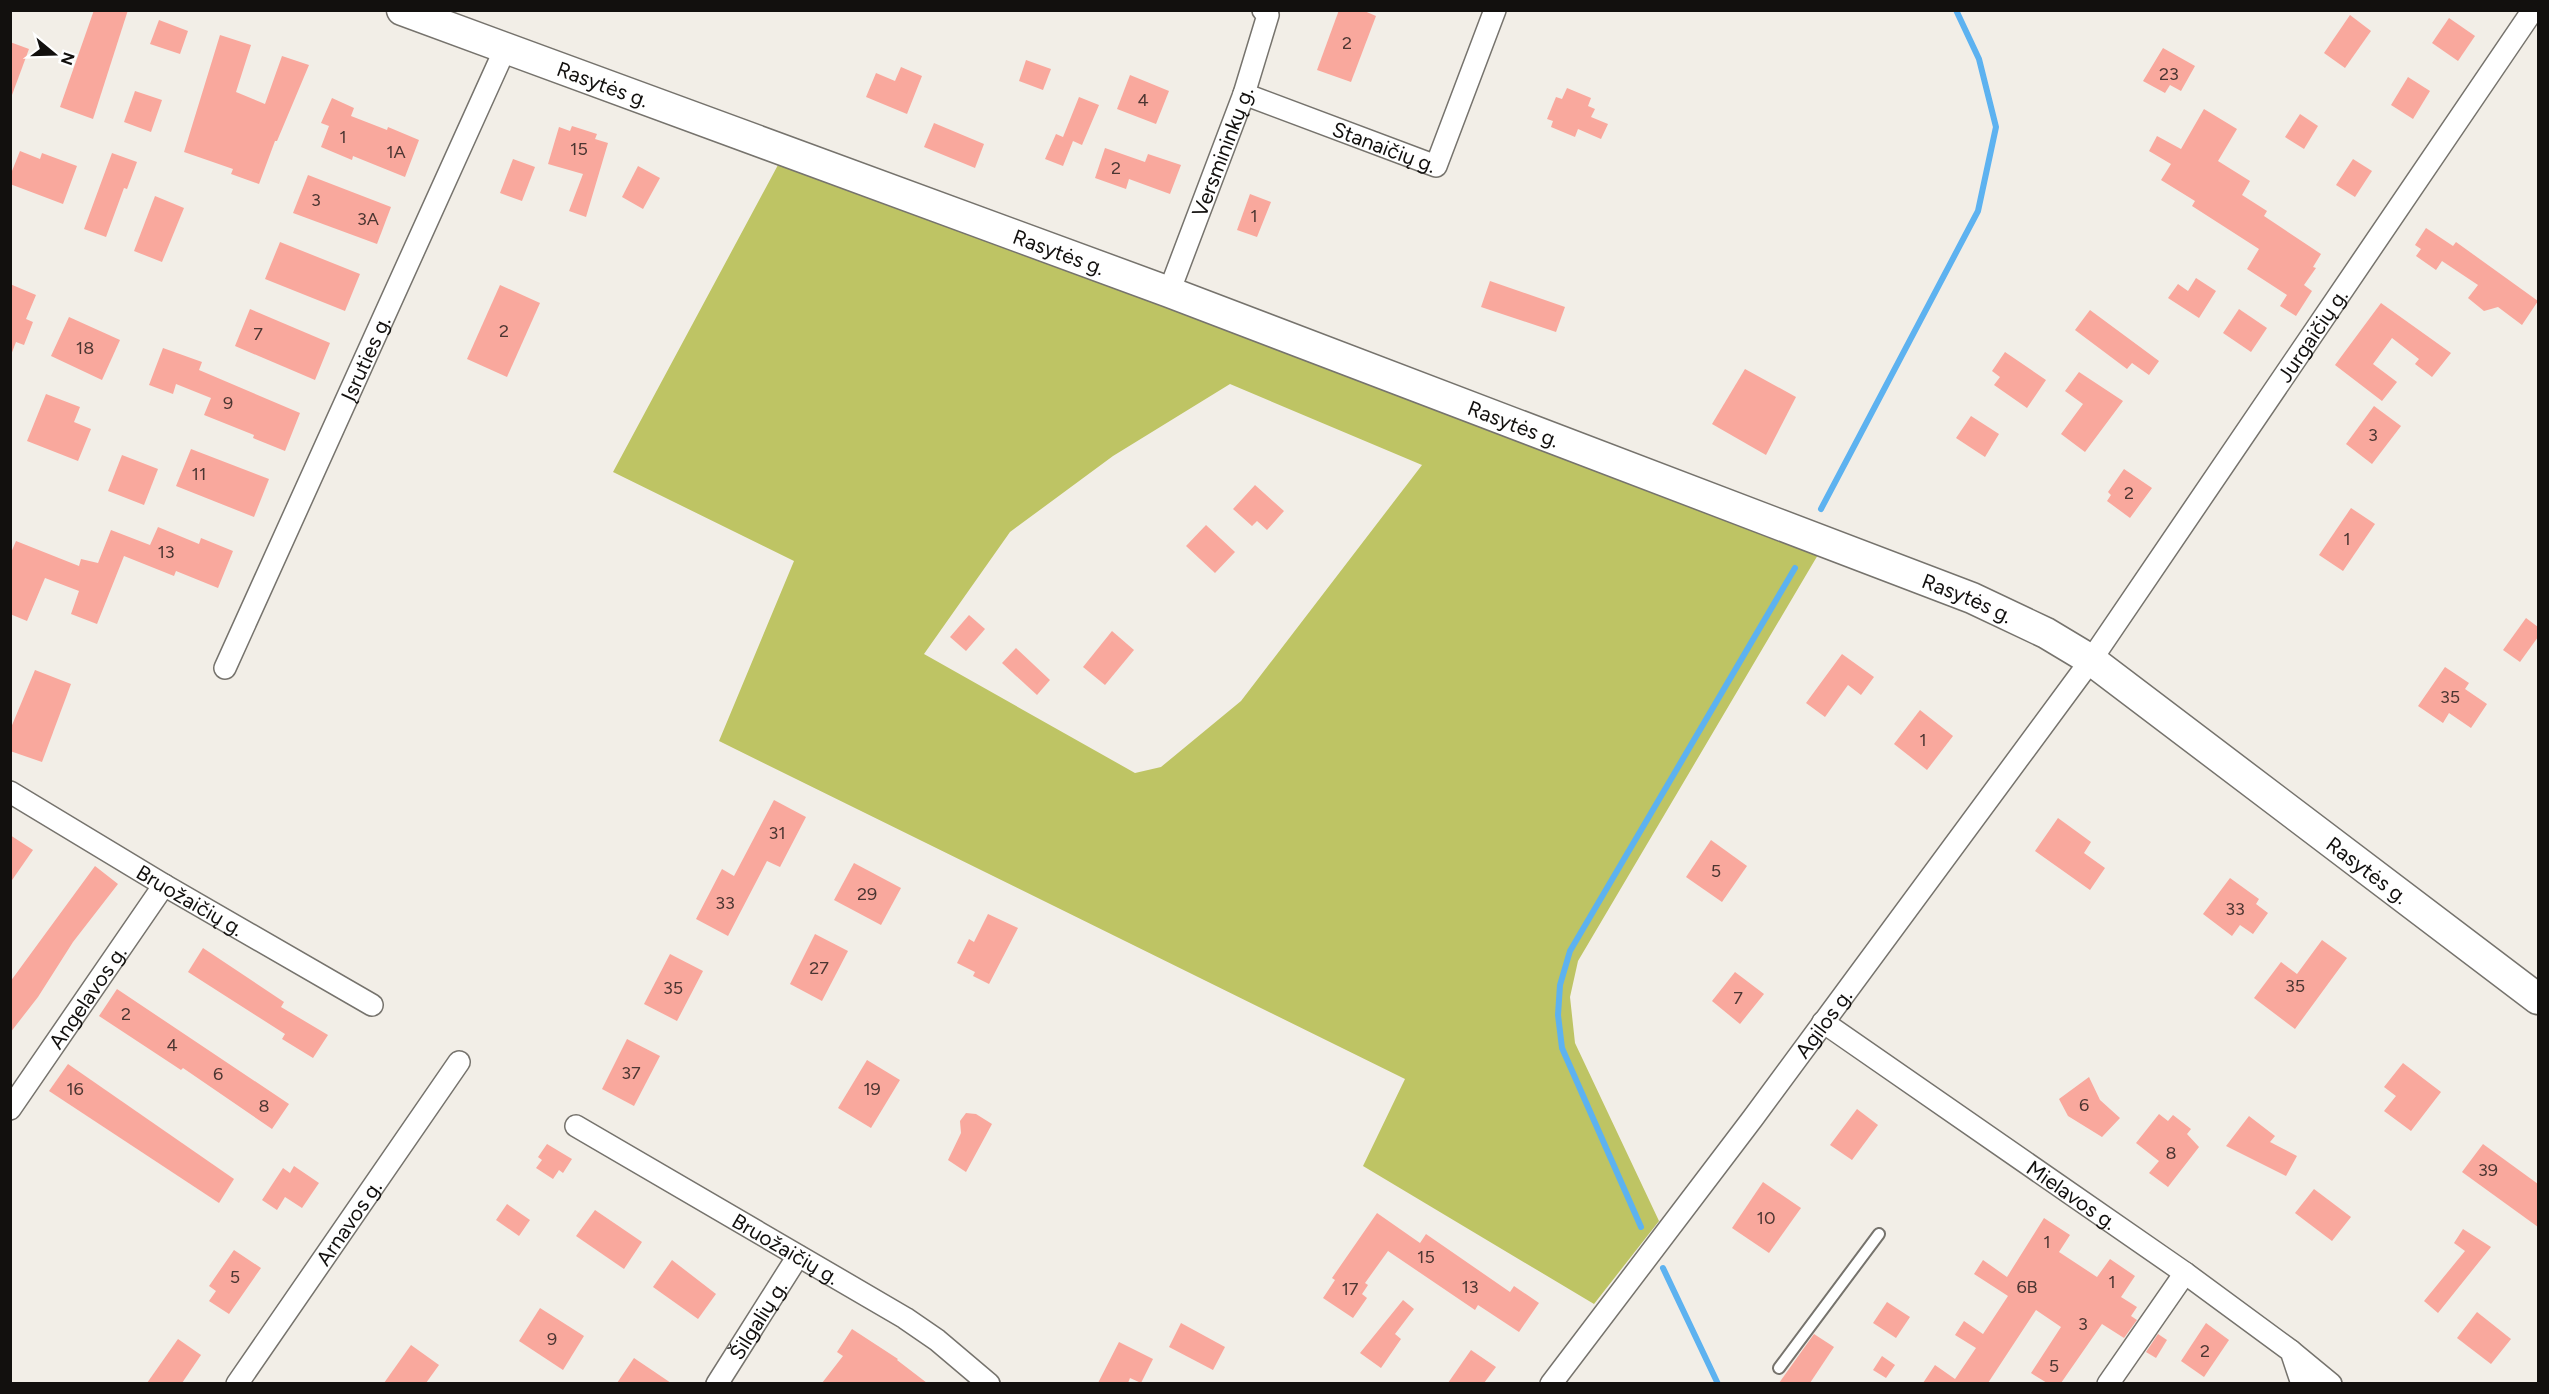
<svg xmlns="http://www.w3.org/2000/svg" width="2549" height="1394" viewBox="0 0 2549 1394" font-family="Figtree,sans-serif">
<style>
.green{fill:#bec464;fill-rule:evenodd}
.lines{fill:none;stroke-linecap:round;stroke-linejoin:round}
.stream{stroke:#5db2f0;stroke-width:6}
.building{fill:#f9a89d}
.lane-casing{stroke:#76736d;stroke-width:14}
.street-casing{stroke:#76736d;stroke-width:24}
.secondary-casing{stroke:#76736d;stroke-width:33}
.lane{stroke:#fff;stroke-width:10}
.street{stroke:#fff;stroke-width:21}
.secondary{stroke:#fff;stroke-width:30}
.labels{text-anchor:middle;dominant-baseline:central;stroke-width:6;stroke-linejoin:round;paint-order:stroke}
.number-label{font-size:18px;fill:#4c3632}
.street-label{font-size:21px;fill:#12100e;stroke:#fff}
</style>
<rect width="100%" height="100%" fill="#f2eee7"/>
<!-- green -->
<path class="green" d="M778 165 1822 548 1578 961 1570 997 1575 1043 1659 1221 1594 1304 1363 1166 1405 1079 719 741 794 561 613 472ZM1230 384 1422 465 1241 701 1161 767 1135 773 924 654 1010 532 1113 456Z"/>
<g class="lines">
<!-- stream -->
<g class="stream">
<polyline points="1821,509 1978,211 1996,127 1979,59 1956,10"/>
<polyline points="1641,1227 1562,1048 1558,1015 1560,985 1570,951 1795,568"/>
<polyline points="1663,1268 1718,1384"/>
</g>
</g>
<!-- building -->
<g class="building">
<polygon points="94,10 128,10 93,119 60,107"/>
<polygon points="1339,10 1362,10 1376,16 1351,82 1317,70"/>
<polygon points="2350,15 2371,31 2345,68 2324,53"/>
<polygon points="2449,18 2475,36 2458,61 2432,43"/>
<polygon points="159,20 188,31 180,54 150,44"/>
<polygon points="220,35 251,45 236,92 265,104 282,56 309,65 277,141 275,141 259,184 231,174 233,169 184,152"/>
<polygon points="10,42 29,49 12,95 10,95"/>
<polygon points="2163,48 2195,66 2181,91 2170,85 2165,93 2143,81"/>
<polygon points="1026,60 1051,69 1043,90 1019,81"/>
<polygon points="901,67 922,76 907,114 866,97 876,73 895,81"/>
<polygon points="1130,75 1169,91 1156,124 1117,109"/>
<polygon points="2408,77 2430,91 2413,119 2391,105"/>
<polygon points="1567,88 1591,98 1588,106 1595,109 1591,117 1608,124 1601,139 1578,129 1575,137 1551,127 1553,121 1547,119 1556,97 1562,99"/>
<polygon points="135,91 162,100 151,132 124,122"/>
<polygon points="1079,97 1099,105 1082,145 1073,141 1063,166 1045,159 1056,134 1063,137"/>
<polygon points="332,98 354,108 351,116 387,130 388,127 419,140 405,177 353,156 352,160 321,147 329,126 321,123"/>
<polygon points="2204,109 2237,129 2218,161 2250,181 2242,195 2267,211 2264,216 2321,254 2313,267 2316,268 2304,285 2312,291 2296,316 2280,306 2287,295 2247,269 2259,249 2192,206 2195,201 2161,180 2171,164 2149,151 2157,136 2181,149"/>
<polygon points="2300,114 2318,126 2304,149 2285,137"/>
<polygon points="934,123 984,144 975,168 924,147"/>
<polygon points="572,126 597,134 595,139 608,143 586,217 569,211 583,174 548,164 559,127 570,131"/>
<polygon points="1105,148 1145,162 1148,154 1181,165 1170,194 1129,179 1126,189 1095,178"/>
<polygon points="20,151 40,159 42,153 77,166 63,204 10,184 10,176"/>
<polygon points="112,153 137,162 127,189 124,188 106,237 84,229"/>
<polygon points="513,159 535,167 522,201 500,193"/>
<polygon points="2353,159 2372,171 2355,197 2336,185"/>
<polygon points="638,166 660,178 643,209 622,197"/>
<polygon points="308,175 391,207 377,244 293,213"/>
<polygon points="1250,194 1271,202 1257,237 1237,230"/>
<polygon points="155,196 184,208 162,262 134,251"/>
<polygon points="2426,228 2453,246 2456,242 2538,301 2522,325 2498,307 2484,311 2468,298 2478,285 2442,261 2436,270 2416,256 2421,249 2415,245"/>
<polygon points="280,242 360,274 345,311 265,279"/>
<polygon points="2196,278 2216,291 2199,318 2168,298 2178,284 2188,291"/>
<polygon points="1490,281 1565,307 1556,332 1481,307"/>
<polygon points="10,284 36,295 26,319 33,322 24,345 16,342 11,355"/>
<polygon points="500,285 540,303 507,377 467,359"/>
<polygon points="2381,303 2451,353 2432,377 2415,364 2419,359 2392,338 2373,364 2397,382 2382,401 2335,365"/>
<polygon points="250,309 330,343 315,380 235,346"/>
<polygon points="2239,309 2267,328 2251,352 2223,333"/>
<polygon points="2090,310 2159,361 2149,375 2132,363 2127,369 2075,330"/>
<polygon points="69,317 120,340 102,380 51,356"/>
<polygon points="163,348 202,362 199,370 300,413 285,451 253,438 254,435 204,415 211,398 176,384 173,394 149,385"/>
<polygon points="2005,352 2046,380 2027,408 1994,385 2000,377 1992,371"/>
<polygon points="1745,369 1796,397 1766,455 1712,424"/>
<polygon points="2079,372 2123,401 2085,452 2061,434 2083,404 2065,391"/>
<polygon points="46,394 80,407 74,422 91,429 78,461 27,441"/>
<polygon points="2374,406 2401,426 2372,464 2346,444"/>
<polygon points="1971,416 1999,434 1985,457 1956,438"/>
<polygon points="191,449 269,479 254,517 176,486"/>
<polygon points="122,455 158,469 144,505 108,491"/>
<polygon points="2124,469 2152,488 2130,518 2107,501 2111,495 2108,492"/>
<polygon points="1255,485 1284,511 1267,530 1257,521 1252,526 1233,509"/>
<polygon points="2351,508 2375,524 2343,571 2319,555"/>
<polygon points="1206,525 1235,552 1215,573 1186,546"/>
<polygon points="158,527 199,544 201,538 233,551 218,588 176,571 174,576 124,556 97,624 71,614 79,591 45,578 27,621 10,614 10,555 16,541 79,566 81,559 98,563 111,530 150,545"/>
<polygon points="969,615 985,629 966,651 950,637"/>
<polygon points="2526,618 2538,627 2538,637 2520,662 2503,650"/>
<polygon points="1112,631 1134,650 1105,685 1083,667"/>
<polygon points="1016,648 1050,680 1037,695 1002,663"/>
<polygon points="1842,654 1874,677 1861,695 1848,685 1825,717 1806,703"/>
<polygon points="2445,667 2469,683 2465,689 2487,704 2471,728 2449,713 2443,723 2418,706"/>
<polygon points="35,670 71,684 42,762 10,751 10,730"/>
<polygon points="1920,710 1953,736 1927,770 1894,744"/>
<polygon points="774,800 806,817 780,867 767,861 728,936 696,919 722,869 734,876"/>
<polygon points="2058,818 2091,842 2084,853 2105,868 2090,890 2035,851"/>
<polygon points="10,835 33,850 10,883"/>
<polygon points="1711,840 1747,866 1722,902 1686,877"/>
<polygon points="854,863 901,888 881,925 834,900"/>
<polygon points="95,866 118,884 73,942 38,997 10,1033 10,982"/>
<polygon points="2230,878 2259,899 2256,904 2268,913 2253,934 2240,925 2232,936 2203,914"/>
<polygon points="988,914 1018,928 989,984 973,976 975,972 957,963 969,939 974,942"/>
<polygon points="815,934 848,951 822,1001 790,984"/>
<polygon points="2322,940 2347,958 2295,1029 2254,998 2281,962 2297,974"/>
<polygon points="203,948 284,1002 281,1007 328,1035 313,1058 282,1039 285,1034 188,972"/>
<polygon points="670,954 703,971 677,1021 644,1004"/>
<polygon points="1735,972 1764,994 1740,1024 1712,1001"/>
<polygon points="117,989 289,1104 272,1129 183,1068 181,1070 99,1016"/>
<polygon points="627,1039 660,1056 634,1106 602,1089"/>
<polygon points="867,1060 900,1080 871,1128 838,1108"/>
<polygon points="2403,1063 2441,1092 2411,1131 2384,1111 2396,1096 2384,1087"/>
<polygon points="68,1064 234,1179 219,1203 49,1091"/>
<polygon points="2089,1077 2100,1100 2120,1118 2102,1137 2068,1116 2059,1099"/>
<polygon points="1857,1109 1878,1125 1852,1160 1830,1145"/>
<polygon points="966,1113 976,1114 992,1124 966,1172 948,1160 961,1133 960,1121"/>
<polygon points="2159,1114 2168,1121 2173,1115 2191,1129 2187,1134 2199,1147 2168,1187 2149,1173 2159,1161 2136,1143"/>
<polygon points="2249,1116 2275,1136 2270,1142 2297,1156 2286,1176 2226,1146"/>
<polygon points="547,1144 572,1159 563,1173 559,1170 553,1179 536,1168 542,1160 538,1157"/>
<polygon points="2483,1144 2538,1184 2538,1227 2462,1172"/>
<polygon points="294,1166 319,1183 302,1208 285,1197 277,1210 262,1200 283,1168 290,1173"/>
<polygon points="1763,1182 1801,1208 1769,1253 1732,1228"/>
<polygon points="2314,1189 2351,1217 2332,1241 2295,1213"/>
<polygon points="507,1204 530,1220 519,1236 496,1220"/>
<polygon points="595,1210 642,1242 624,1269 576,1236"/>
<polygon points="1377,1213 1420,1243 1426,1234 1510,1292 1514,1286 1539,1303 1519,1332 1478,1305 1475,1310 1388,1251 1365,1283 1368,1285 1362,1294 1367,1298 1353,1318 1323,1298 1335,1280 1332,1278"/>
<polygon points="2044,1218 2070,1235 2059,1252 2097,1277 2110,1259 2135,1276 2121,1297 2137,1307 2131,1316 2137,1320 2124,1338 2102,1324 2061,1383 2047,1383 2031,1373 2061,1327 2036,1310 1988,1383 1923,1383 1935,1365 1955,1379 1976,1348 1955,1335 1964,1321 1983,1334 2008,1296 1974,1274 1983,1260 2007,1277"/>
<polygon points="2463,1229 2491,1247 2438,1313 2424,1301 2465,1251 2454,1243"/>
<polygon points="234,1250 261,1268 229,1314 209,1301 216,1291 209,1286"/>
<polygon points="672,1260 716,1294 698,1319 653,1287"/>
<polygon points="1403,1300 1414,1309 1395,1334 1401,1339 1381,1368 1360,1353"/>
<polygon points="1887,1302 1910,1317 1896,1338 1873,1323"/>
<polygon points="540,1308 584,1336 563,1370 519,1341"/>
<polygon points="2477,1312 2511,1339 2491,1364 2457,1338"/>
<polygon points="1181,1323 1225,1347 1213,1370 1169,1347"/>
<polygon points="2206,1323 2229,1340 2204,1377 2181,1361"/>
<polygon points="852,1329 898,1359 897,1360 927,1383 822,1383 843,1356 837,1352"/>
<polygon points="1814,1334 1834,1347 1810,1383 1779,1383"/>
<polygon points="2158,1334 2167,1340 2156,1358 2146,1352"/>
<polygon points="178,1339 201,1355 182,1383 147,1383"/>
<polygon points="1119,1342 1153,1359 1141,1383 1130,1378 1128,1383 1098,1383"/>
<polygon points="411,1345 439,1365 426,1383 384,1383"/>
<polygon points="1471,1350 1496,1367 1484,1383 1448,1383"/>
<polygon points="1882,1356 1895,1365 1886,1378 1873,1370"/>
<polygon points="634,1358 671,1383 617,1383"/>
</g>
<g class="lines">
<defs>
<polyline id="lane" points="1779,1368 1879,1234"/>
<g id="street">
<path id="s1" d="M1244 94 1436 166 1495 10"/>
<path id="s2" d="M1169 292 1244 94 1268 15 1263 10"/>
<path id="s3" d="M225 668 505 49"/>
<path id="s4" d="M10 792 164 885 372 1005"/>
<path id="s5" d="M1823 1022 2185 1273 2291 1351 2302 1384"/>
<path id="s6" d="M10 1109 164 885"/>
<path id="s7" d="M576 1126 905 1318 937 1340 989 1384"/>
<polyline points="2291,1351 2331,1384"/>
<path id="s8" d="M237 1384 459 1062"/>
<path id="s9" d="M717 1384 798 1256"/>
<path id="s10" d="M1551 1384 1753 1118 2091 660 2533 10"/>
<polyline points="2108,1384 2185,1273"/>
</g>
<g id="secondary">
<path id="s11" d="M402 10 1169 292 1972 598 2046 633 2091 660 2538 999"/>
</g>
</defs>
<!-- lane casing -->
<use href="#lane" class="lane-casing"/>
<!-- street casing -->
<use href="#street" class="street-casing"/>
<!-- secondary casing -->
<use href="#secondary" class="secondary-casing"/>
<!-- lane -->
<use href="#lane" class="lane"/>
<!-- street -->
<use href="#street" class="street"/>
<!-- secondary -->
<use href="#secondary" class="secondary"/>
</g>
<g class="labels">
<!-- number labels -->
<g class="number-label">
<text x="1347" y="43">2</text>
<text x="2169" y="74">23</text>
<text x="1143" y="100">4</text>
<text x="343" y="137">1</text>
<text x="579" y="149">15</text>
<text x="396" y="152">1A</text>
<text x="1116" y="168">2</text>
<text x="316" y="200">3</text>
<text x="1254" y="216">1</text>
<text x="368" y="219">3A</text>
<text x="504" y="331">2</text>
<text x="258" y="334">7</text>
<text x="85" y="348">18</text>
<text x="228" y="403">9</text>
<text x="2373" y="435">3</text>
<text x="199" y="474">11</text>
<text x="2129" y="493">2</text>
<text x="2347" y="539">1</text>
<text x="166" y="552">13</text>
<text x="2450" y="697">35</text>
<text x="1923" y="740">1</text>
<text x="777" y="833">31</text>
<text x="1716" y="871">5</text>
<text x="867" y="894">29</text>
<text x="725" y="903">33</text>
<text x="2235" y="909">33</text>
<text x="819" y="968">27</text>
<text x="2295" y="986">35</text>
<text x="673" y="988">35</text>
<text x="1738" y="998">7</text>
<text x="126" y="1014">2</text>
<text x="172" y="1045">4</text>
<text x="631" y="1073">37</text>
<text x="218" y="1074">6</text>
<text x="75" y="1089">16</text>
<text x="872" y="1089">19</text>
<text x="2084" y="1105">6</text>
<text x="264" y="1106">8</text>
<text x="2171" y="1153">8</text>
<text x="2488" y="1170">39</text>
<text x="1766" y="1218">10</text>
<text x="2047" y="1242">1</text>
<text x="1426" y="1257">15</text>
<text x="235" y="1277">5</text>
<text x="2112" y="1282">1</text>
<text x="1470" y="1287">13</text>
<text x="2027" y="1287">6B</text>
<text x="1350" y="1289">17</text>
<text x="2083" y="1324">3</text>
<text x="552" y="1339">9</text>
<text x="2205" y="1351">2</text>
<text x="2054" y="1366">5</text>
</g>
<!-- street labels -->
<g class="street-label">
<text stroke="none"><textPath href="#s11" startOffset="214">Rasytės g.</textPath></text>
<text stroke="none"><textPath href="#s1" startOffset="150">Stanaičių g.</textPath></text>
<text stroke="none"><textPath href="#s2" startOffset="150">Versmininkų g.</textPath></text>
<text stroke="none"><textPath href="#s11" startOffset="700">Rasytės g.</textPath></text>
<text stroke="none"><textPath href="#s10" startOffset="1296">Jurgaičių g.</textPath></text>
<text stroke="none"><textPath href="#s3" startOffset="340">Įsruties g.</textPath></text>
<text stroke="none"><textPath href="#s11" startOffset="1186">Rasytės g.</textPath></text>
<text stroke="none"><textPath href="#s11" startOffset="1672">Rasytės g.</textPath></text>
<text stroke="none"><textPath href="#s11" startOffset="2158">Rasytės g.</textPath></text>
<text stroke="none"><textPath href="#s4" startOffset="210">Bruožaičių g.</textPath></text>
<text stroke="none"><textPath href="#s6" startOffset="136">Angelavos g.</textPath></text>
<text stroke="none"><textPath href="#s10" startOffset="452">Agilos g.</textPath></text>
<text stroke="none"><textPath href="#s5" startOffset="303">Mielavos g.</textPath></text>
<text stroke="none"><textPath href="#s8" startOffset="196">Arnavos g.</textPath></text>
<text stroke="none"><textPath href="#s7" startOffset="243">Bruožaičių g.</textPath></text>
<text stroke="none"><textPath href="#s9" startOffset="76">Šilgalių g.</textPath></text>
</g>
</g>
<!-- border -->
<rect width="2549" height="1394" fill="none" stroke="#12100e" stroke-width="24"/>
<!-- north arrow -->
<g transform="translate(54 54) rotate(109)" stroke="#ffffff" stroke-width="4.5" paint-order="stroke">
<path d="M0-4.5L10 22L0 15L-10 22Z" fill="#12100e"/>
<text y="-9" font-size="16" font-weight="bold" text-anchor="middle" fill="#12100e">N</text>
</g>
</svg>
